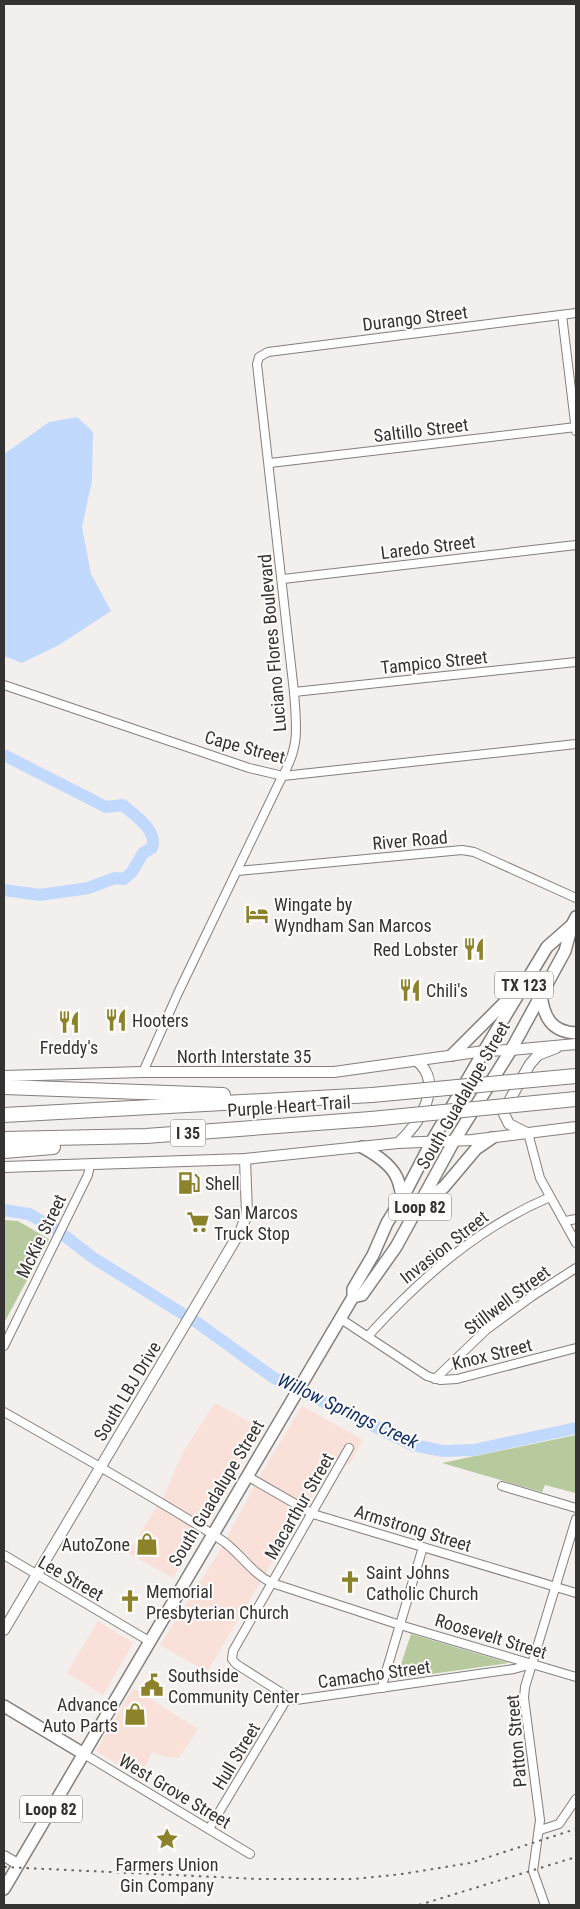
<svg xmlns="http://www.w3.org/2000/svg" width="580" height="1909" viewBox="0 0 580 1909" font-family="'Roboto Condensed',sans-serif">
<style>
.commercial{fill:#f9e0d9}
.green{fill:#b6ca9d}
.water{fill:#c2d9fe}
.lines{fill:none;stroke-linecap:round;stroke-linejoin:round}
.river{stroke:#c2d9fe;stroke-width:12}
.street-casing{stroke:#827f7d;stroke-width:10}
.secondary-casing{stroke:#827f7d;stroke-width:12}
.primary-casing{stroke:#827f7d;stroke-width:14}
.highway-casing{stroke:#827f7d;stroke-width:16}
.street{stroke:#fff;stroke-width:8}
.secondary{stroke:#fff;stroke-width:10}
.primary{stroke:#fff;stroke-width:11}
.highway{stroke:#fff;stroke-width:14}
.rail{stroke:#666463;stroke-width:2;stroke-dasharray:2.5 5;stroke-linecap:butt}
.highway-bridge-casing{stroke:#827f7d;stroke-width:16;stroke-linecap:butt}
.highway-bridge{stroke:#fff;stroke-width:14}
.labels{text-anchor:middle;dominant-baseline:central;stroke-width:4;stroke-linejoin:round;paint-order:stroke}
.shield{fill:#fffdfc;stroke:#72706f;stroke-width:1}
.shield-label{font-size:16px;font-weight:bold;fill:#353332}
.street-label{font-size:18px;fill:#353332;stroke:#fffdfc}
.poi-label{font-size:18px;fill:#353332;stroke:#fffdfc;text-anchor:start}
.water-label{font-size:19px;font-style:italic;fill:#113268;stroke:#fffdfc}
</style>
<rect width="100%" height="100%" fill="#f3efed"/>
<!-- commercial -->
<g class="commercial">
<polygon points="215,1403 258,1427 193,1536 195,1540 173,1578 128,1553 164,1495 183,1452"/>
<polygon points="302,1406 363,1440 349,1465 335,1457 207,1672 160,1645 219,1552 261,1474"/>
<polygon points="98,1621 133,1643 103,1695 67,1673"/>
<polygon points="133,1688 198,1729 179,1758 164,1757 152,1752 140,1778 96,1751"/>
</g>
<!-- green -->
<g class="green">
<polygon points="4,1220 18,1221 49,1239 4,1323"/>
<polygon points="576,1435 575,1493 545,1485 542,1492 442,1463"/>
<polygon points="411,1634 509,1663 396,1679"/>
</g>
<!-- water -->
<polygon class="water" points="77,417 93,432 92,481 82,527 91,574 111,611 59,645 22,663 4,656 4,454 49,422"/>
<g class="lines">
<!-- river -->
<g class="river">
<path d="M4 755 106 807 123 805C135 816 158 830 152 848L143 853 132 872 124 879 115 878 88 888 40 895 4 890"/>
<polyline points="4,1210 29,1214 55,1229"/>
<polyline points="65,1236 92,1257 183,1314"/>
<polyline points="195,1321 274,1378 413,1445 443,1451 474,1450 576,1428"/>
</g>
<defs>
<g id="street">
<polyline points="562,315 576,431"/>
<polyline points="270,463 576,427"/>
<polyline points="283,579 576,545"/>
<polyline points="4,685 249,768 283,776 576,744"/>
<polyline points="294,692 576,662"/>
<polyline points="238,871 462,850 474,852 576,898"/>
<path d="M143 1072 178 993 279 783C300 747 297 731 294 692L257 364 259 357 268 352 576 313"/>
<polyline points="528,1133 540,1178 576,1243"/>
<polyline points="566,1221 576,1219"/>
<polyline points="341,1319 427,1376 440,1380 457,1379 576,1348"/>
<path d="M368 1336C420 1279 477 1228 550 1197"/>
<polyline points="4,1346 88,1175 90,1165"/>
<polyline points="435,1379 486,1330 531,1297 576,1268"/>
<path d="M4 1412C76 1453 149 1494 220 1539 239 1551 251 1573 272 1583L400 1625 576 1677"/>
<polyline points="349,1448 233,1651 232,1659 236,1664 288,1697 296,1700 514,1669 532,1664"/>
<polyline points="247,1476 313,1514 576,1593"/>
<polyline points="502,1486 576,1508"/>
<polyline points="4,1555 149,1641"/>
<polyline points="383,1688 383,1682 423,1547"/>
<polyline points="84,1754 250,1854"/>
<polyline points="209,1829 288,1697"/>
<polyline points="540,1830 559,1824 576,1799"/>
<polyline points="545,1905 533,1871 540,1820 524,1698 525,1687 576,1519"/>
</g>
<g id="secondary">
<polyline points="4,1076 143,1072 334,1072 484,1051 511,1050 576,1044"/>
<polyline points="527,1133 509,1124 503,1112 530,1064 538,1055 556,1048"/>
<path d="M398 1143C419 1125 445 1084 417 1061"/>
<polyline points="4,1167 245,1159 398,1143 472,1140 576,1127"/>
<polyline points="4,1630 241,1230 247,1214 245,1159"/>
<polyline points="4,1856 18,1864"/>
</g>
<g id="primary">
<path d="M541 993C543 1016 551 1032 576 1033"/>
<polyline points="452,1055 515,992"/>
<path d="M362 1147C375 1154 391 1164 397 1178 400 1184 400 1191 403 1197"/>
<polyline points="424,1202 444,1187 476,1149 492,1138"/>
<polyline points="353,1297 362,1295 396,1247 454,1141 511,1050 565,951 572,925"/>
<polyline points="4,1706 84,1754"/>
<polyline points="4,1889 353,1297 353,1289 373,1255 387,1223 403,1197 432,1141 484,1051 547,947 572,925 576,917"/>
</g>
<g id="highway">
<polyline points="4,1087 223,1095"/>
<polyline points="4,1115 372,1095"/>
<polyline points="4,1139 146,1136 371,1119"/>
<polyline points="4,1151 53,1147"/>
</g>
</defs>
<!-- street casing -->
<use href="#street" class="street-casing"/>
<!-- secondary casing -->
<use href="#secondary" class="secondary-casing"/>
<!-- primary casing -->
<use href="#primary" class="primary-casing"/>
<!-- highway casing -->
<use href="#highway" class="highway-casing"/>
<!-- street -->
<use href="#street" class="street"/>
<!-- secondary -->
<use href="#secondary" class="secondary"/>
<!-- primary -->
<use href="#primary" class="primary"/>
<!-- highway -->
<use href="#highway" class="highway"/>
<!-- rail -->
<g class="rail">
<polyline points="4,1867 259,1879 354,1879 402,1874 470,1863 576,1829"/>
<polyline points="419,1905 576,1857"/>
</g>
<defs>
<g id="highway-bridge">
<polyline points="372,1095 576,1076"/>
<polyline points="371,1119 576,1099"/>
</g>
</defs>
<!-- highway-bridge casing -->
<use href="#highway-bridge" class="highway-bridge-casing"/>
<!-- highway-bridge -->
<use href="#highway-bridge" class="highway-bridge"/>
</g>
<!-- icons -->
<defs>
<symbol id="hotel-bare" viewBox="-9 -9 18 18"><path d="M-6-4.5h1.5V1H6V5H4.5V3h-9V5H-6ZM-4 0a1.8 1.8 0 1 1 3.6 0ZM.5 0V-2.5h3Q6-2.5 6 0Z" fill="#8b822a" stroke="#fffdfc" stroke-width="2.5" paint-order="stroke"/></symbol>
<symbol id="restaurant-bare" viewBox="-9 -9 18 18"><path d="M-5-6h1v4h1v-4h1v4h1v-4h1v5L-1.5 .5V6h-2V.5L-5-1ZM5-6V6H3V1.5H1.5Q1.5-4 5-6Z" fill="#8b822a" stroke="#fffdfc" stroke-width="2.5" paint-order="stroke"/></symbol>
<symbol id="fuel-bare" viewBox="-9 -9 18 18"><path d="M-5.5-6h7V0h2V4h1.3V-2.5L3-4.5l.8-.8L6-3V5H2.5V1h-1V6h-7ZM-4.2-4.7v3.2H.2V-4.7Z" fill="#8b822a" stroke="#fffdfc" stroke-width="2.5" paint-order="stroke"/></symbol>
<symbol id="supermarket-bare" viewBox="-9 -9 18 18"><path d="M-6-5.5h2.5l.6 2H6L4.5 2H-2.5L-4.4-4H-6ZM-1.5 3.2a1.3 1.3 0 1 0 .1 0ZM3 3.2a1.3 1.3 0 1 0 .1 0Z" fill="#8b822a" stroke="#fffdfc" stroke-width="2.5" paint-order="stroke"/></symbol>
<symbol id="shop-bare" viewBox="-9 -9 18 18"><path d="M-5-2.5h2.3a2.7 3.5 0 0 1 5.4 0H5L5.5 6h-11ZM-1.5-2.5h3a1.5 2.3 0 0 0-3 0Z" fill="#8b822a" stroke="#fffdfc" stroke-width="2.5" paint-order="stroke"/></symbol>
<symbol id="church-bare" viewBox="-9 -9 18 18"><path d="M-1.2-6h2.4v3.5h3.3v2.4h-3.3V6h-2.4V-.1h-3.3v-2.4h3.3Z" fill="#8b822a" stroke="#fffdfc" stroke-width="2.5" paint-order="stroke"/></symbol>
<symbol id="civic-bare" viewBox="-9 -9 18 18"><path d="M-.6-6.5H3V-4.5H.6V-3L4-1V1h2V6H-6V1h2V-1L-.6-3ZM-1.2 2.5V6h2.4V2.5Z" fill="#8b822a" stroke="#fffdfc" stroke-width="2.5" paint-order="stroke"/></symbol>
<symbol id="sight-bare" viewBox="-9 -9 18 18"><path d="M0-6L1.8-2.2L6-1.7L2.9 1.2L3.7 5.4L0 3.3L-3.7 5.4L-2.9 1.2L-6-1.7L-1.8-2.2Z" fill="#8b822a" stroke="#fffdfc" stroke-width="2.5" paint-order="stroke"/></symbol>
</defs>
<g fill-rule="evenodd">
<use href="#hotel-bare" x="241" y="898" width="32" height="32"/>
<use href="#restaurant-bare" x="458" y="933" width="32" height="32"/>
<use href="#restaurant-bare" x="394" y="974" width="32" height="32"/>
<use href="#restaurant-bare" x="100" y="1004" width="32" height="32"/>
<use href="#restaurant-bare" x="53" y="1006" width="32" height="32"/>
<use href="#fuel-bare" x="173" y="1167" width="32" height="32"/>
<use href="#supermarket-bare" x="182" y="1206" width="32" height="32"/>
<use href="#shop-bare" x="131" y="1528" width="32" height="32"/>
<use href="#church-bare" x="334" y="1566" width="32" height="32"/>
<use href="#church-bare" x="114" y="1585" width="32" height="32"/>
<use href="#civic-bare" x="136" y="1669" width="32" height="32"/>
<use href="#shop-bare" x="119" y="1698" width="32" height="32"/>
<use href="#sight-bare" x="151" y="1823" width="32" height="32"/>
</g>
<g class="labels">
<!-- shield labels -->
<g class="shield">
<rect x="495" y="971.5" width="58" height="27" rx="4"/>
<rect x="170.5" y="1119.5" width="35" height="27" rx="4"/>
<rect x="389" y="1193.5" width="62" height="27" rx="4"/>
<rect x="20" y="1795.5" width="62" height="27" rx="4"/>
</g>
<g class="shield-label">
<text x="524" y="985">TX 123</text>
<text x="188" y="1133">I 35</text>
<text x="420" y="1207">Loop 82</text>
<text x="51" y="1809">Loop 82</text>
</g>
<!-- street labels -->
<g class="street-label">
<text transform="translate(415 318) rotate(-7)">Durango Street</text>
<text transform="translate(421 430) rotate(-7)">Saltillo Street</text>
<text transform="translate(428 547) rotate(-7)">Laredo Street</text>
<text transform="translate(272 643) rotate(-95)">Luciano Flores Boulevard</text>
<text transform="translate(434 662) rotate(-6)">Tampico Street</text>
<text transform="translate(245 747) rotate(15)">Cape Street</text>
<text transform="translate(410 840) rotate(-5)">River Road</text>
<text x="244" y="1056">North Interstate 35</text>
<text transform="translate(463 1095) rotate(-60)">South Guadalupe Street</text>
<text transform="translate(289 1106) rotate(-4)">Purple Heart Trail</text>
<text transform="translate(41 1236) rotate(-64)">McKie Street</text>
<text transform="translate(444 1247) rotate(-38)">Invasion Street</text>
<text transform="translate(507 1300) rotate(-37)">Stillwell Street</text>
<text transform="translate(492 1354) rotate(-14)">Knox Street</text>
<text transform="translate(127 1391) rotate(-59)">South LBJ Drive</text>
<text transform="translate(216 1493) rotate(-59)">South Guadalupe Street</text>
<text transform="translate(299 1506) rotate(-60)">Macarthur Street</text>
<text transform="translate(413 1528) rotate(17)">Armstrong Street</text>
<text transform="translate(71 1578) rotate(30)">Lee Street</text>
<text transform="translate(491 1636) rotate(17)">Roosevelt Street</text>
<text transform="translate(374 1674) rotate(-8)">Camacho Street</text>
<text transform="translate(516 1741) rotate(-95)">Patton Street</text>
<text transform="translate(236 1756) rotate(-59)">Hull Street</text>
<text transform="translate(175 1791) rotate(31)">West Grove Street</text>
</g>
<!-- poi labels -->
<g class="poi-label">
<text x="274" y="904">Wingate by<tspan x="274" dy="21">Wyndham San Marcos</tspan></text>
<text x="458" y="949" text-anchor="end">Red Lobster</text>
<text x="426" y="990">Chili's</text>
<text x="132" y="1020">Hooters</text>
<text x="69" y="1047" text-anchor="middle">Freddy's</text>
<text x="205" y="1183">Shell</text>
<text x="214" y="1212">San Marcos<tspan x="214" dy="21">Truck Stop</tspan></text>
<text x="130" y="1544" text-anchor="end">AutoZone</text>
<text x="366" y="1572">Saint Johns<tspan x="366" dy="21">Catholic Church</tspan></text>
<text x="146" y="1591">Memorial<tspan x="146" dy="21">Presbyterian Church</tspan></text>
<text x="168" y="1675">Southside<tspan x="168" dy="21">Community Center</tspan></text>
<text x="118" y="1704" text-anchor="end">Advance<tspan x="118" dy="21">Auto Parts</tspan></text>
<text x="167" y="1864" text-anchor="middle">Farmers Union<tspan x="167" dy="21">Gin Company</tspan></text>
</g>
<!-- water labels -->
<g class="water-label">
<text transform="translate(348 1411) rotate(25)">Willow Springs Creek</text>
</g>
</g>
<!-- border -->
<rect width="580" height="1909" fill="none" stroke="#353332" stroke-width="10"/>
</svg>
